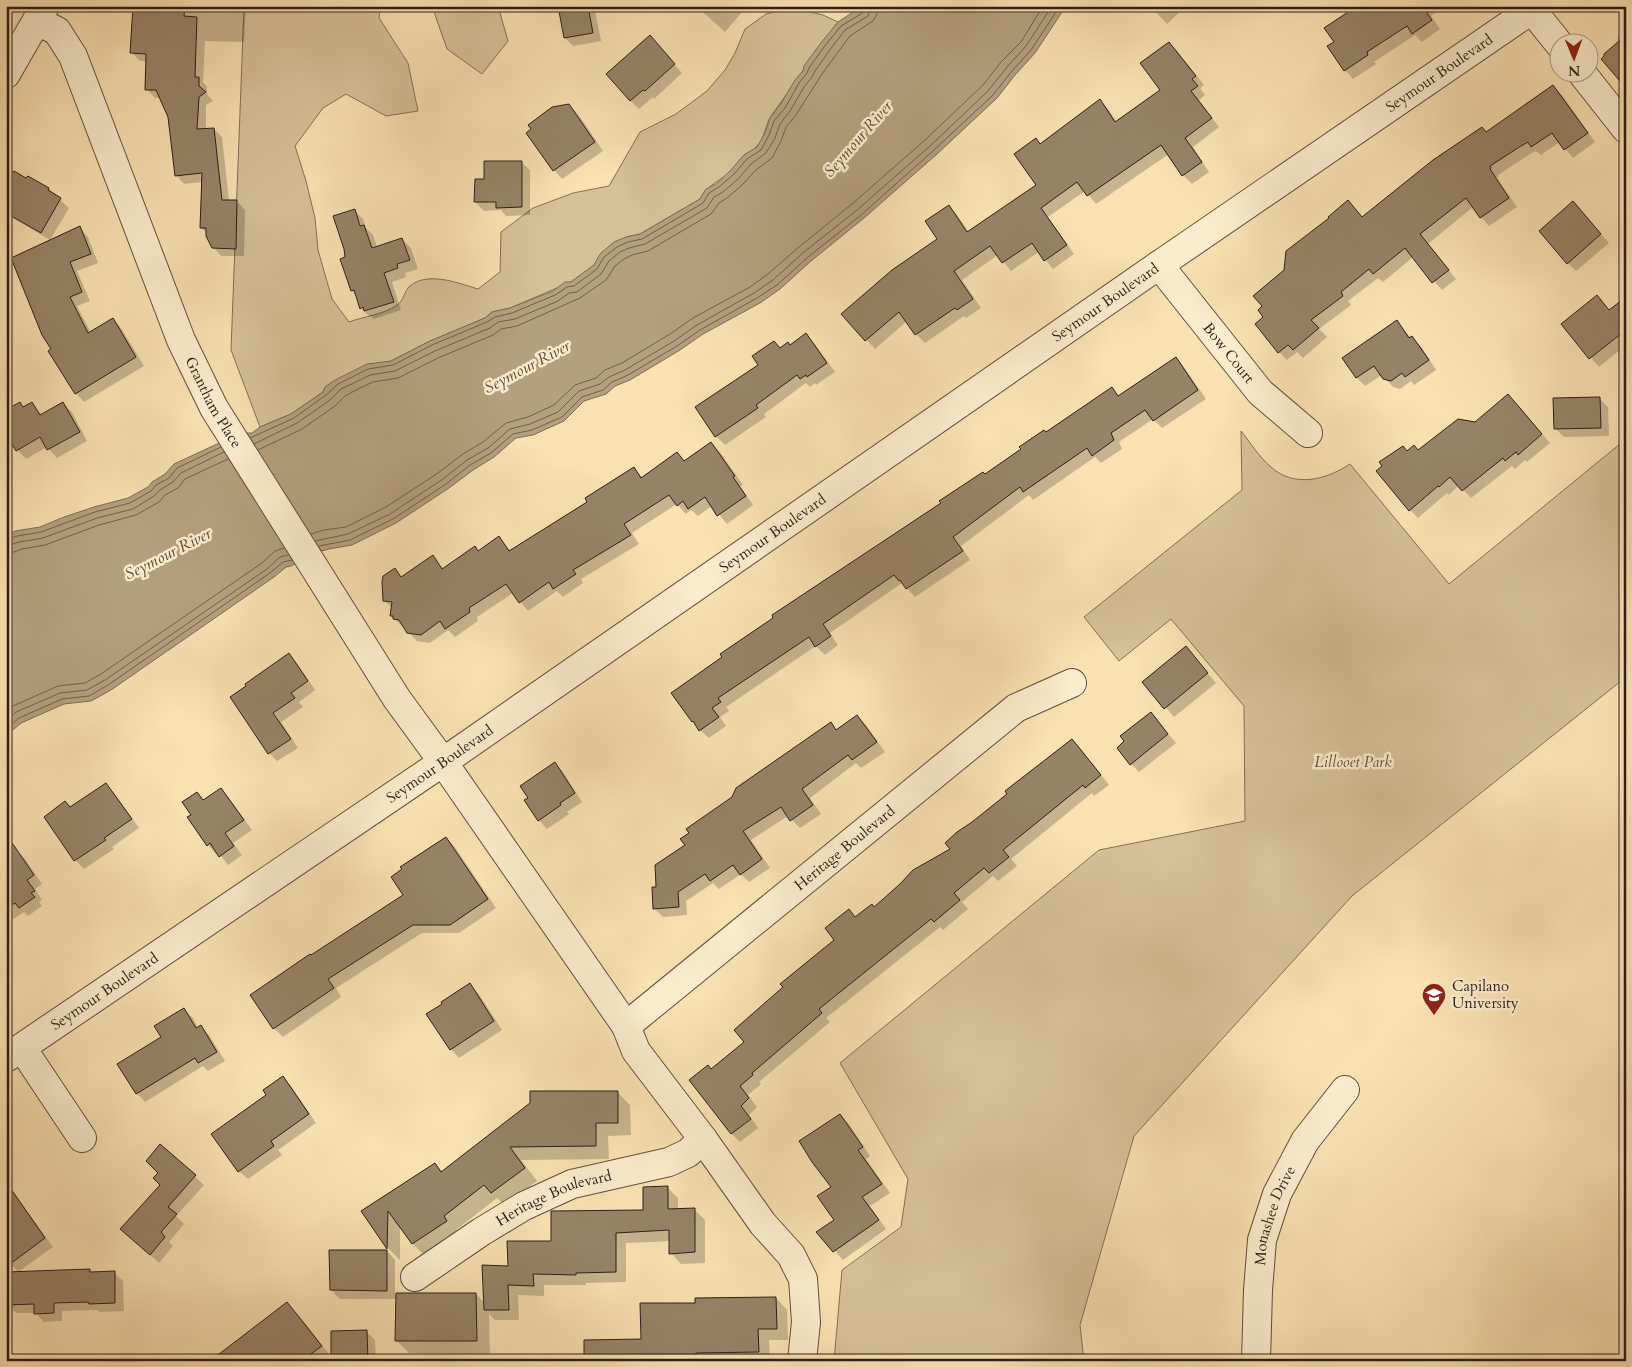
<svg xmlns="http://www.w3.org/2000/svg" width="1632" height="1367" viewBox="0 0 1632 1367" font-family="Cardo,serif">
<style>
.green{fill:#d6c098;stroke:#826f58}
.water{fill:#b49f7e;stroke:#7e6b55}
.shadow{fill:#0003}
.lines{fill:none;stroke-linecap:round;stroke-linejoin:round}
.shore{stroke:#705e4b;stroke-width:1}
.building{fill:#978368;stroke:#2d1e18}
.minor-casing{stroke:#604f3e;stroke-width:30}
.minor{stroke:#fbeccd;stroke-width:28}
.labels{text-anchor:middle;dominant-baseline:central;stroke-width:5;stroke-linejoin:round;paint-order:stroke}
.street-label{font-size:15px;fill:#2d1e18;stroke:#fbeccd}
.park-label{font-size:15px;font-style:italic;fill:#604f3e;stroke:#fbeccd}
.poi-label{font-size:15px;fill:#2d1e18;stroke:#fbeccd;text-anchor:start}
.water-label{font-size:16px;font-style:italic;fill:#5c4b3c;stroke:#fbeccd}
</style>
<rect width="100%" height="100%" fill="#f9e1b2"/>
<filter id="stains"><feTurbulence type="fractalNoise" baseFrequency=".004" numOctaves="4"/><feColorMatrix values="0 0 0 0 .2 0 0 0 0 .09 0 0 0 0 .02 0 0 0 .5 -.17"/></filter>
<radialGradient id="worn" r=".72"><stop offset=".6" stop-color="#630" stop-opacity="0"/><stop offset="1" stop-color="#630" stop-opacity=".3"/></radialGradient>
<!-- green -->
<g class="green">
<path d="M244 6H380L379 18 408 63 418 111 386 116 346 94 323 108 295 146 306 181 315 218 318 250 332 299 349 322C365 316 383 315 397 305 404 301 404 291 410 286 428 271 458 283 478 289L500 272 501 232 533 208 573 193 609 186 640 132 676 114 707 91 725 70 735 53 745 29 766 14 792 8 823 15 838 22C814 52 794 85 771 116 765 125 765 139 756 147 753 151 747 152 743 156 739 160 735 166 731 171 721 181 706 185 700 199L640 234 626 237 594 265 571 282 510 308 492 312 485 318 430 341 391 361 325 387 323 392 291 414 260 427 231 350Z"/>
<polygon points="432,6 498,6 508,41 482,74 447,49"/>
<path d="M1241 431C1250 442 1259 457 1271 467 1294 488 1326 480 1350 464L1449 584 1626 439V677L1352 896 1134 1136 1080 1325 1084 1361H834L842 1270 901 1227 908 1179 840 1063 1099 850 1245 821 1244 706 1171 619 1119 661 1084 617 1242 490Z"/>
</g>
<!-- water -->
<polygon class="water" points="862,6 1066,6 1035,53 1015,75 997,98 937,154 864,218 811,261 780,289 760,303 703,334 680,350 630,380 615,386 606,394 584,401 564,421 533,435 516,438 494,457 473,470 449,488 396,523 352,545 329,549 315,553 291,566 286,567 274,577 111,690 91,701 64,704 21,723 6,736 6,536 15,531 40,527 64,517 94,507 128,498 148,487 152,482 165,474 174,464 241,433 252,433 260,427 291,414 323,392 325,387 335,380 367,364 391,361 430,341 485,318 492,312 510,308 553,291 565,282 571,282 594,265 600,254 614,242 626,237 640,234 700,199 706,189 716,184 730,171 744,155 757,147 765,133 770,118 780,105 795,80 803,71 804,66 820,44 838,22"/>
<!-- shadow -->
<g class="shadow">
<polygon points="134,6 246,6 244,42 205,41 203,82 207,87 207,94 213,101 206,105 206,130 214,129 222,137 229,201 237,201 245,210 244,256 221,256 213,247 207,233 201,228 203,182 184,184 176,175 170,117 161,98 155,98 147,89 147,61 140,61 132,53"/>
<polygon points="559,6 594,6 601,41 573,46 565,38"/>
<polygon points="696,6 747,6 725,32"/>
<polygon points="1150,6 1186,6 1167,24"/>
<polygon points="1359,6 1445,6 1431,16 1440,29 1422,42 1415,35 1374,62 1376,64 1353,79 1345,70 1335,42"/>
<polygon points="1626,30 1626,86 1617,42 1619,41 1617,38"/>
<polygon points="1169,43 1178,52 1204,85 1200,88 1205,95 1199,100 1219,127 1193,147 1209,172 1192,184 1183,175 1169,154 1096,204 1085,191 1048,217 1074,254 1053,269 1039,252 1011,271 998,255 962,280 981,308 966,318 964,316 925,343 916,334 907,321 875,349 843,314 939,239 949,206 957,215 969,232 1038,186 1036,140 1041,145 1100,100 1108,109 1117,122 1162,90"/>
<polygon points="658,46 682,73 654,99 653,97 639,109 630,100"/>
<polygon points="1553,86 1562,95 1595,142 1573,158 1560,142 1541,155 1536,151 1530,154 1498,175 1499,177 1497,178 1517,207 1489,226 1481,217 1473,207 1428,244 1456,279 1442,290 1413,257 1383,282 1378,278 1348,301 1351,305 1319,329 1327,337 1303,358 1297,352 1287,360 1279,352 1265,317 1285,270 1331,218 1348,202 1363,218 1482,128 1487,133"/>
<polygon points="569,105 578,114 603,151 562,179 554,170 532,130"/>
<polygon points="521,162 530,170 530,215 506,216 501,210 484,211 475,202 485,180"/>
<polygon points="28,177 49,189 69,208 50,240 6,214 6,185 27,180"/>
<polygon points="1573,202 1609,243 1576,271 1568,263"/>
<polygon points="355,211 363,219 366,228 373,235 377,247 402,239 411,248 418,269 405,273 406,277 392,282 401,310 374,319 371,316 370,317 361,308 357,296 352,291 346,258"/>
<polygon points="80,228 88,237 98,263 77,271 90,301 77,306 91,333 113,319 121,328 144,366 84,402 76,393 53,349 43,335"/>
<polygon points="1597,297 1610,311 1626,299 1626,345 1599,367 1563,324"/>
<polygon points="1397,322 1411,338 1412,338 1421,346 1436,370 1414,385 1411,381 1400,389 1393,387 1382,375 1365,386 1357,378"/>
<polygon points="806,335 815,344 835,372 816,385 815,383 810,387 806,383 764,414 766,417 725,445 716,436 759,365 781,349 791,346"/>
<polygon points="1176,358 1184,367 1206,399 1162,428 1153,419 1119,442 1122,449 1101,463 1095,457 1033,500 1029,495 961,546 970,560 915,597 902,583 830,633 838,645 825,655 816,646 726,707 729,711 720,717 726,726 709,738 700,730 673,693 1111,388 1119,396"/>
<polygon points="1599,398 1608,407 1609,436 1564,437 1555,428"/>
<polygon points="63,403 72,412 87,441 57,458 47,447 26,459 18,450 6,430 24,408 32,404 42,415"/>
<polygon points="1517,404 1550,443 1527,462 1525,460 1515,469 1512,466 1471,498 1459,485 1449,495 1447,493 1418,518 1410,510 1407,452 1418,452"/>
<polygon points="711,443 720,452 743,485 740,486 753,505 727,524 712,506 698,516 691,510 686,514 677,504 632,533 639,544 581,579 583,583 563,597 557,591 528,611 513,593 477,617 478,621 455,637 448,630 430,643 417,641 392,616 393,609 385,601 395,570 402,577 432,557 444,569 475,548 479,552 499,538 511,551 589,502 633,468 643,478 677,454 685,462"/>
<polygon points="1186,648 1216,683 1174,717 1144,682"/>
<polygon points="289,655 297,663 315,690 299,702 303,707 281,722 298,748 277,761 269,753 231,698"/>
<polygon points="1151,713 1176,743 1139,772 1131,764"/>
<polygon points="857,717 866,725 885,752 861,768 856,763 810,798 821,814 800,828 788,816 751,840 770,868 749,882 741,874 719,889 713,883 686,901 687,915 663,917 654,908 658,889 686,845 733,798 831,724 837,730"/>
<polygon points="1072,741 1081,749 1109,785 1094,796 1092,793 1011,859 1017,866 998,881 993,876 962,902 968,909 943,930 940,927 826,1018 830,1022 759,1082 761,1084 748,1095 757,1107 749,1115 758,1128 740,1142 732,1134 691,1080 711,1070 746,1042 856,918 874,908 951,849 973,823"/>
<polygon points="555,763 563,772 582,802 567,812 569,814 547,829 539,820 530,798"/>
<polygon points="106,784 114,793 139,828 112,847 114,849 84,869 75,860 70,808"/>
<polygon points="221,790 229,798 252,830 233,843 242,855 228,865 218,852 216,854 208,845 192,815 197,794 204,801"/>
<polygon points="446,838 455,847 496,908 459,933 422,933 336,988 341,997 283,1037 274,1028 252,995 405,895"/>
<polygon points="16,850 25,859 42,884 35,889 42,900 39,902 42,906 28,916 24,912 7,923 6,857"/>
<polygon points="469,984 478,993 502,1030 459,1058 451,1049 444,1004"/>
<polygon points="184,1010 193,1018 198,1028 200,1026 209,1035 225,1061 208,1071 203,1066 145,1102 137,1093 163,1038"/>
<polygon points="282,1078 291,1086 316,1123 278,1150 282,1155 248,1179 239,1171 267,1095"/>
<polygon points="617,1092 630,1105 631,1135 608,1136 609,1159 521,1160 537,1181 505,1205 497,1198 456,1230 459,1235 426,1257 412,1243 400,1227 400,1260 388,1248 363,1211 435,1164 443,1172"/>
<polygon points="840,1115 849,1124 870,1156 866,1159 890,1193 870,1206 886,1229 843,1260 818,1232 836,1220 833,1187"/>
<polygon points="160,1145 204,1185 176,1216 184,1224 169,1242 173,1246 159,1263 121,1229 161,1185"/>
<polygon points="6,1181 53,1247 18,1272 6,1259"/>
<polygon points="667,1187 678,1198 678,1210 694,1209 705,1220 705,1263 681,1264 671,1253 671,1241 626,1243 626,1282 586,1283 586,1285 544,1285 544,1296 518,1295 519,1320 495,1320 489,1314 490,1354 409,1353 396,1340 397,1299 340,1299 331,1290 387,1251 395,1260 395,1294 476,1294 485,1303 509,1267 553,1242 644,1211"/>
<polygon points="90,1271 92,1273 114,1273 123,1281 124,1311 99,1312 97,1310 62,1311 62,1321 44,1322 36,1313 16,1313 7,1305"/>
<polygon points="776,1298 787,1310 788,1340 769,1340 770,1361 647,1361 642,1353"/>
<polygon points="287,1304 300,1317 332,1358 366,1331 375,1340 376,1361 231,1361"/>
</g>
<g class="lines">
<!-- shore -->
<g class="shore">
<polyline points="250,438 294,418 326,395 338,384 368,369 393,365 432,345 487,322 495,317 512,313 555,295 567,287 574,286 597,269 604,257 617,247 628,242 642,239 703,203 709,193 719,187 734,174 747,159 761,150 769,135 774,121 785,108 799,83 807,73 809,68 824,47 841,26 861,14 864,10 865,6"/>
<polyline points="254,444 297,423 330,400 341,389 356,382 370,375 395,371 435,351 490,328 498,322 515,319 558,301 569,293 577,292 601,274 609,261 620,252 629,248 645,244 707,208 714,197 723,192 738,179 751,164 766,153 775,138 780,124 790,111 804,87 812,77 815,71 829,51 845,30 868,16 871,6"/>
<polyline points="258,450 302,429 335,406 345,396 360,388 373,382 398,378 438,358 493,335 501,329 517,326 580,298 606,280 615,266 624,259 632,255 648,251 711,214 719,203 727,198 742,185 756,170 772,158 781,141 786,127 796,115 822,74 850,36 873,21 877,14 878,6"/>
<polyline points="311,534 324,530 346,527 386,507 438,473 463,454 483,442 506,423 528,417 554,405 575,385 596,378 605,370 622,363 670,334 693,318 750,287 768,274 799,247 852,204 925,140 983,85 1001,62 1021,42 1043,6"/>
<polyline points="6,540 17,536 41,532 95,512 130,503 151,491 156,485 169,478 177,468 221,447"/>
<polyline points="315,541 348,534 390,514 443,479 467,460 488,448 510,429 530,424 558,412 579,391 600,384 609,377 625,370 674,341 697,325 754,293 773,280 804,252 857,210 930,146 988,91 1007,67 1026,46 1052,6"/>
<polyline points="6,546 19,542 43,538 97,518 133,509 154,496 160,490 173,482 181,473 224,452"/>
<polyline points="319,546 350,540 393,519 446,484 470,465 491,453 513,434 532,430 562,417 582,397 603,390 612,382 628,375 677,346 700,330 757,298 777,285 808,257 861,215 934,150 993,95 1012,71 1031,50 1060,6"/>
<polyline points="6,553 14,552 22,549 45,545 99,525 136,515 159,502 165,495 178,488 185,479 228,459"/>
<polyline points="6,711 13,706 58,686 85,683 101,674 262,563 275,551 284,548"/>
<polyline points="6,721 16,712 60,693 87,690 105,680 267,569 280,557 288,555"/>
<polyline points="6,729 19,718 62,699 89,696 108,685 270,573 283,562 292,560"/>
</g>
</g>
<!-- building -->
<g class="building">
<polygon points="133,6 185,6 184,16 197,17 195,77 199,77 199,86 206,92 199,97 197,129 214,128 222,200 237,200 236,249 212,248 206,236 206,228 200,228 202,173 175,176 168,117 156,90 145,90 146,54 130,53"/>
<polygon points="558,6 588,6 593,33 564,38"/>
<polygon points="1357,6 1437,6 1427,13 1432,20 1412,34 1407,26 1367,52 1368,55 1344,71 1327,46 1334,42 1324,28"/>
<polygon points="650,35 675,64 645,91 643,90 630,101 606,74"/>
<polygon points="1626,35 1626,88 1601,59 1604,56 1604,54"/>
<polygon points="1169,42 1196,76 1192,79 1198,86 1191,91 1212,118 1185,138 1202,162 1182,176 1161,145 1087,196 1077,182 1041,208 1067,245 1044,261 1032,243 1002,263 990,246 954,271 973,299 957,310 955,308 915,335 899,312 865,341 841,314 892,270 937,239 925,221 949,205 967,232 1036,185 1014,154 1036,138 1040,144 1100,99 1115,122 1160,90 1140,63"/>
<polygon points="1553,85 1588,133 1564,150 1552,133 1531,147 1528,142 1521,146 1490,166 1491,168 1490,169 1509,198 1480,218 1466,198 1420,234 1449,270 1432,283 1405,248 1373,274 1369,269 1341,292 1343,296 1311,320 1319,328 1293,350 1288,345 1278,353 1255,324 1263,317 1258,310 1262,306 1253,296 1284,270 1286,251 1329,218 1328,217 1348,200 1362,217 1433,160 1482,127 1486,132"/>
<polygon points="569,104 595,142 553,171 526,133 531,129 528,125 552,107"/>
<polygon points="484,161 522,161 522,207 496,208 496,202 474,202 475,179 484,179"/>
<polygon points="14,171 26,178 28,176 49,188 48,190 61,198 41,233 6,213 6,182"/>
<polygon points="1573,201 1601,234 1567,264 1539,231"/>
<polygon points="355,209 360,226 364,225 372,248 402,238 410,260 397,264 398,268 384,273 394,302 364,311 363,307 360,309 354,290 351,291 340,259 345,257 344,249 333,216"/>
<polygon points="80,226 91,254 70,262 82,292 70,297 88,333 113,318 136,357 75,394 48,351 51,349 42,335 11,258"/>
<polygon points="1597,295 1609,310 1626,297 1626,330 1589,359 1561,324"/>
<polygon points="1397,320 1409,338 1412,336 1429,360 1405,377 1402,373 1391,381 1383,379 1374,366 1356,378 1342,358"/>
<polygon points="806,333 827,363 807,377 806,375 800,379 797,375 756,405 758,408 715,437 695,407 758,365 752,356 774,341 780,348 788,342 790,345"/>
<polygon points="1176,357 1198,390 1153,421 1145,410 1111,433 1114,440 1092,456 1087,448 1023,492 1020,487 953,537 963,551 906,589 900,580 899,581 894,575 823,624 831,636 815,647 809,637 718,698 721,702 712,708 719,717 699,731 693,721 692,722 671,693 722,657 720,654 773,618 772,615 941,503 939,501 983,472 985,474 1021,449 1019,447 1044,430 1046,432 1112,387 1118,396"/>
<polygon points="1508,394 1542,434 1518,455 1516,452 1505,461 1503,458 1462,491 1450,477 1439,487 1438,486 1409,511 1376,471 1382,466 1379,462 1403,446 1407,451 1414,445 1418,450 1458,419 1475,422"/>
<polygon points="1600,397 1601,428 1554,429 1553,398"/>
<polygon points="20,402 23,407 32,402 40,415 63,402 80,432 47,450 40,437 16,451 6,433 6,410"/>
<polygon points="711,442 735,476 733,477 746,496 717,516 705,497 688,509 683,501 677,506 669,495 624,524 631,535 573,570 576,574 553,589 549,582 519,603 506,584 469,608 470,612 445,629 440,621 421,635 407,633 399,620 393,619 393,616 390,616 392,602 383,601 382,582 383,576 395,568 401,577 433,555 442,569 475,546 478,551 499,536 509,551 587,502 585,498 634,467 641,478 677,452 684,461"/>
<polygon points="1186,646 1208,673 1164,709 1142,682"/>
<polygon points="289,653 308,681 291,693 295,698 273,713 291,739 268,754 230,697 246,686 245,684"/>
<polygon points="1151,712 1168,734 1130,765 1117,748 1124,741 1120,736"/>
<polygon points="857,715 877,742 852,760 848,755 802,789 813,805 790,821 781,807 743,831 762,859 740,875 733,865 710,881 705,874 678,892 679,907 653,909 652,887 656,887 655,865 685,845 680,839 689,833 686,829 732,797 736,788 831,722 836,730"/>
<polygon points="1072,739 1101,775 1085,788 1083,785 1003,850 1009,857 989,873 984,868 954,893 960,900 934,922 931,919 819,1009 822,1013 752,1073 753,1075 740,1086 749,1098 741,1106 751,1119 731,1134 689,1080 708,1065 711,1069 744,1042 734,1030 783,987 780,984 834,940 825,928 849,909 855,917 872,904 874,907 900,884 913,870 950,849 945,843 957,832 972,822 1007,794 1005,791"/>
<polygon points="555,762 575,793 560,803 561,805 538,821 524,800 528,798 520,786"/>
<polygon points="106,783 132,819 104,838 106,840 74,861 44,817 65,801 70,807"/>
<polygon points="221,788 244,820 225,833 234,846 219,857 210,843 207,846 187,817 191,815 182,802 197,792 203,800"/>
<polygon points="6,834 34,875 27,880 35,891 31,893 35,897 19,908 15,903 6,909"/>
<polygon points="446,837 488,899 450,925 413,925 328,979 334,988 273,1029 250,995 310,954 311,955 403,895 391,877 402,869 400,867"/>
<polygon points="470,983 494,1021 450,1050 426,1014 442,1004 441,1002"/>
<polygon points="184,1008 196,1028 201,1025 217,1052 198,1063 195,1058 136,1094 117,1064 161,1037 154,1026"/>
<polygon points="283,1076 309,1114 271,1141 274,1146 238,1172 211,1134 266,1095 263,1090"/>
<polygon points="530,1091 618,1091 618,1123 596,1123 596,1146 510,1147 525,1168 491,1193 484,1185 444,1216 447,1221 412,1244 388,1211 387,1249 361,1211 435,1163 441,1172 530,1103"/>
<polygon points="840,1114 863,1147 858,1150 882,1184 862,1197 879,1220 833,1252 816,1232 834,1220 817,1196 831,1187 812,1162 799,1141"/>
<polygon points="160,1144 196,1175 168,1207 177,1214 161,1232 165,1237 150,1255 120,1229 160,1185 153,1178 158,1173 146,1161"/>
<polygon points="6,1182 45,1238 6,1267"/>
<polygon points="668,1186 668,1209 695,1208 695,1252 669,1254 669,1230 616,1233 616,1272 576,1273 576,1275 533,1274 534,1286 508,1285 509,1310 484,1310 482,1265 508,1266 507,1241 551,1241 551,1211 643,1210 643,1187"/>
<polygon points="329,1250 387,1250 387,1291 330,1290"/>
<polygon points="90,1269 90,1272 115,1271 115,1303 89,1304 88,1302 54,1303 54,1313 34,1314 34,1304 6,1305 6,1272"/>
<polygon points="396,1293 476,1293 477,1341 395,1341"/>
<polygon points="776,1297 777,1329 758,1329 759,1352 696,1353 696,1361 584,1361 584,1340 641,1339 640,1303 695,1303 695,1298"/>
<polygon points="287,1302 322,1346 301,1361 210,1361"/>
<polygon points="367,1330 368,1361 331,1361 331,1331"/>
</g>
<g class="lines">
<defs>
<g id="minor">
<polyline points="1532,10 1560,45"/>
<path id="s1" d="M37 21 57 31 73 56 181 340 214 408 397 699 443 762 626 1026 636 1051 703 1139 763 1224 791 1255 803 1279 806 1322 802 1361"/>
<polyline points="1581,72 1626,129"/>
<polyline points="6,74 45,6"/>
<path id="s2" d="M1159 265 1260 392 1308 433"/>
<path id="s3" d="M626 1026 1016 708 1072 683"/>
<polyline points="22,1048 82,1138"/>
<path id="s4" d="M6 1058 443 762 1159 265 1537 6"/>
<path id="s5" d="M415 1277 481 1232 524 1206 572 1184 669 1162 688 1153 703 1139"/>
<path id="s6" d="M1256 1361 1258 1290 1262 1240 1277 1194 1305 1141 1345 1090"/>
</g>
</defs>
<!-- minor casing -->
<use href="#minor" class="minor-casing"/>
<!-- minor -->
<use href="#minor" class="minor"/>
</g>
<!-- icons -->
<defs>
<symbol id="university-pin" viewBox="-11 -11 22 30"><path d="M0 17L-7.5 6A9.5 9.5 0 1 1 7.5 6Z" fill="#8f2418" stroke="#fbeccd"/><path d="M0-5L7-2L0 1L-7-2ZM-4 1L0 2.5L4 1V4Q0 6-4 4Z" fill="#fff"/></symbol>
</defs>
<g fill-rule="evenodd">
<use href="#university-pin" x="1420" y="981" width="28" height="38"/>
</g>
<g class="labels">
<!-- street labels -->
<g class="street-label">
<text stroke="none"><textPath href="#s4" startOffset="1739">Seymour Boulevard</textPath></text>
<text stroke="none"><textPath href="#s4" startOffset="1334">Seymour Boulevard</textPath></text>
<text stroke="none"><textPath href="#s2" startOffset="112">Bow Court</textPath></text>
<text stroke="none"><textPath href="#s1" startOffset="426">Grantham Place</textPath></text>
<text stroke="none"><textPath href="#s4" startOffset="929">Seymour Boulevard</textPath></text>
<text stroke="none"><textPath href="#s4" startOffset="524">Seymour Boulevard</textPath></text>
<text stroke="none"><textPath href="#s3" startOffset="282">Heritage Boulevard</textPath></text>
<text stroke="none"><textPath href="#s4" startOffset="119">Seymour Boulevard</textPath></text>
<text stroke="none"><textPath href="#s5" startOffset="161">Heritage Boulevard</textPath></text>
<text stroke="none"><textPath href="#s6" startOffset="148">Monashee Drive</textPath></text>
</g>
<!-- park labels -->
<g class="park-label">
<text x="1353" y="762">Lillooet Park</text>
</g>
<!-- poi labels -->
<g class="poi-label">
<text x="1452" y="986">Capilano<tspan x="1452" dy="17">University</tspan></text>
</g>
<!-- water labels -->
<g class="water-label">
<text transform="translate(858 139) rotate(-49)">Seymour River</text>
<text transform="translate(527 367) rotate(-28)">Seymour River</text>
<text transform="translate(168 554) rotate(-27)">Seymour River</text>
</g>
</g>
<!-- margin -->
<rect width="1632" height="1367" fill="none" stroke="#f9e1b2" stroke-width="25"/>
<rect x="8" y="8" width="1617" height="1352" fill="none" stroke="#2d1e18" stroke-width="2.5"/>
<rect x="12" y="12" width="1607" height="1342" fill="none" stroke="#2d1e18"/>
<!-- north arrow -->
<g transform="translate(1574 58) rotate(179)"><circle r="24" fill="#fbeccd" stroke="#a99a85"/>
<path d="M0-4L9 19L0 12L-9 19Z" fill="#8f2418"/>
<text y="-8" font-size="14" font-weight="bold" text-anchor="middle" fill="#2d1e18">N</text>
</g>
<rect width="100%" height="100%" filter="url(#stains)"/>
<rect width="100%" height="100%" fill="url(#worn)"/>
</svg>
